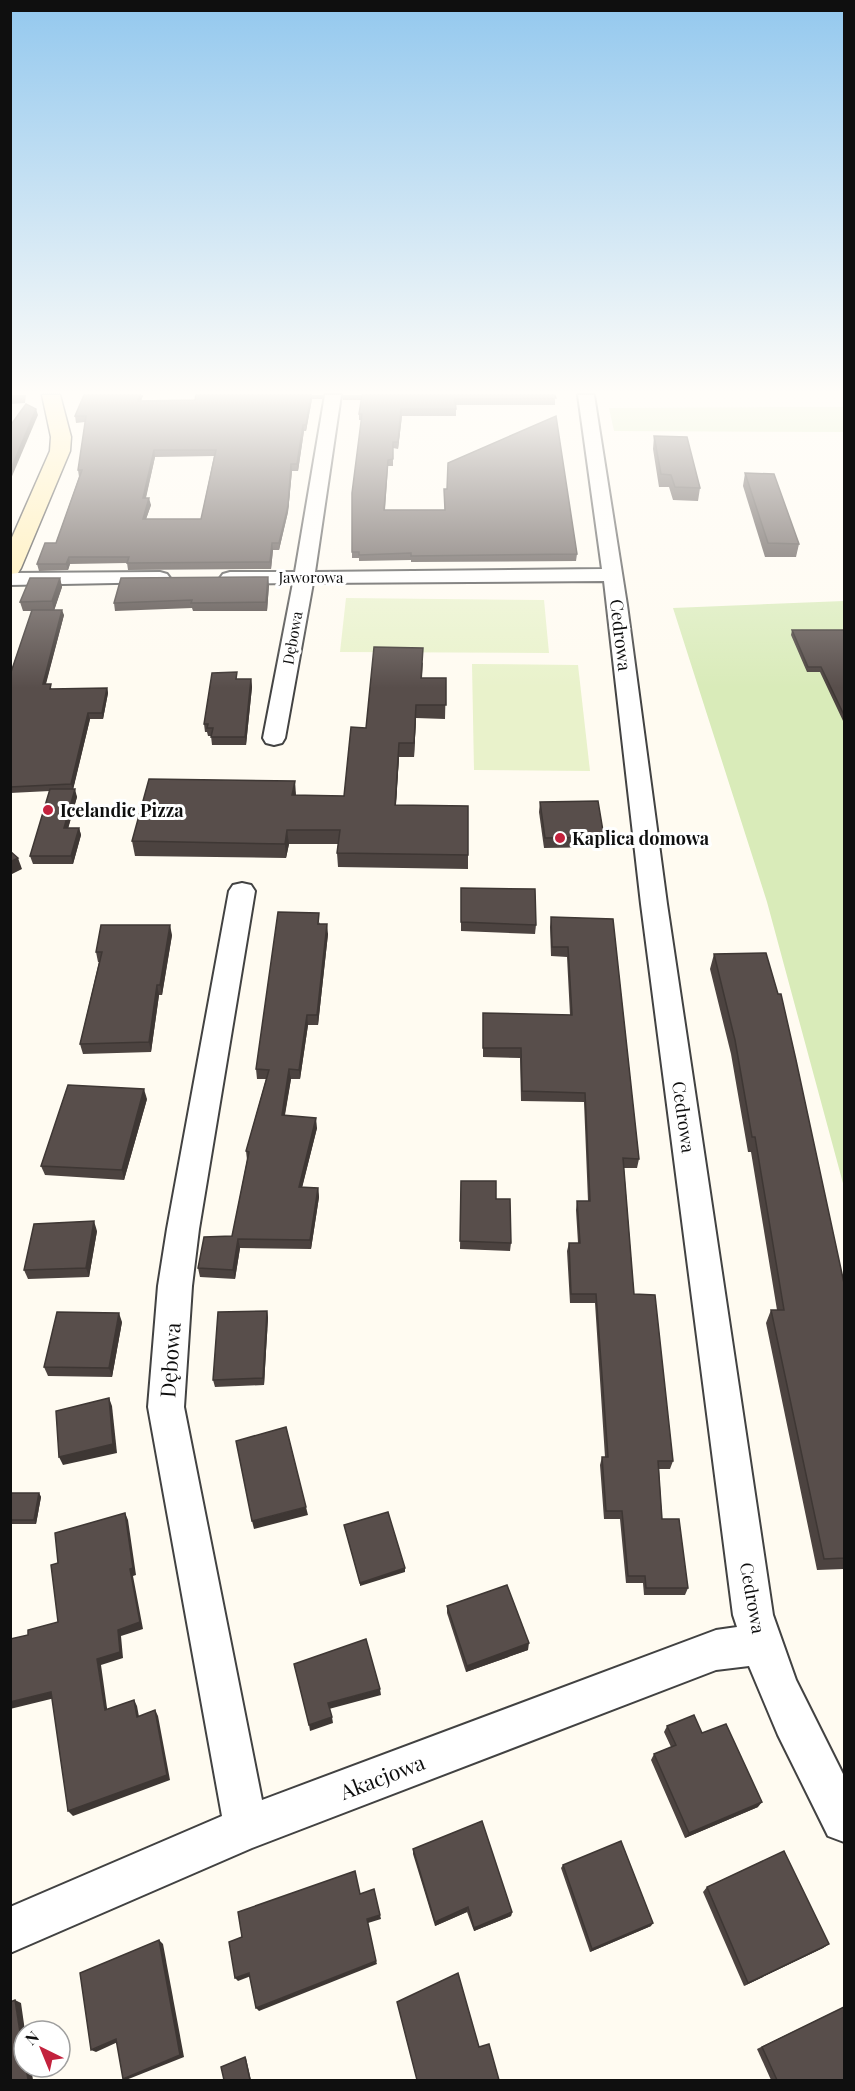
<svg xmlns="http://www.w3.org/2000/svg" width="855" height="2091" viewBox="0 0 855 2091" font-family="'Playfair Display',serif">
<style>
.green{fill:#d9ebb9}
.pitch{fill:#e9f2cb}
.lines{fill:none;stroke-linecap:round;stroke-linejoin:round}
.street-casing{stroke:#424242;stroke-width:4}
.secondary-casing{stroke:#313131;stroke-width:3}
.street{fill:#fff;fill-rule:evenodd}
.secondary{fill:#ffecac;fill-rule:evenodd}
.wall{fill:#4c4340;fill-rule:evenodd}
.shaded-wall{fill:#3e3734}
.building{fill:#584e4b;stroke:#3e3734;stroke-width:1.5;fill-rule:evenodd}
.poi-dot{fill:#c3223d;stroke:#fff;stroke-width:2}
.labels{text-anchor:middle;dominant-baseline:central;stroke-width:6;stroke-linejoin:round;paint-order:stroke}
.far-street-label{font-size:15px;fill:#0f0f0f;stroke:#fff}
.street-label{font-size:18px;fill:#0f0f0f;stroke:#fff}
.poi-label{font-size:18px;font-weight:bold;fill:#0f0f0f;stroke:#fff;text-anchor:start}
.near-street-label{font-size:21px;fill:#0f0f0f;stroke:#fff}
</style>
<rect width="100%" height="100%" fill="#fffbf1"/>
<!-- green -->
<g class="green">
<polygon points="844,407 844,432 614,431 609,408"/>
<polygon points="844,601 844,1187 767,902 673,608"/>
</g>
<!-- pitch -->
<g class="pitch">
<polygon points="346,598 544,600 549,653 340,652"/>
<polygon points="472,664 578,665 590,771 474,770"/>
</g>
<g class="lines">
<defs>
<g id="street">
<polygon points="325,395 341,395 315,572 602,569 578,395 594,395 627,605 667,904 773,1615 796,1680 844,1776 844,1842 828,1836 778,1735 749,1666 716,1670 252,1848 10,1953 10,1907 222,1816 148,1407 158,1286 167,1229 229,891 233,885 242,883 251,885 255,891 199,1229 192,1286 184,1407 262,1800 716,1630 737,1627 733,1615 641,904 604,581 313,583 285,738 282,743 274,745 266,743 263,738 293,583 230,584 223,582 220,578 223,574 230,572 295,572"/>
<polygon points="160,572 167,574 170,578 167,582 10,585 10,573"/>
</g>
<polygon id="secondary" points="42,395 60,395 71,437 70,451 21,568 18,573 10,574 10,542 50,451 51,437"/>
</defs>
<!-- street casing -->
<use href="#street" class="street-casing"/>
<!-- secondary casing -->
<use href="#secondary" class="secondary-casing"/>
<!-- street -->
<use href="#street" class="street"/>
<!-- secondary -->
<use href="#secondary" class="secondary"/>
</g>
<!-- wall -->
<g class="wall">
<polygon points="10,395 26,395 25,403 10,404"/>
<path d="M84 395H143L141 401 195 400 196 395H324L322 399H312L306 431H304L298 471H292L288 512 279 550H273L271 569 128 570 127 563 70 564 68 570 39 571 37 564 56 543 79 477 78 470 85 422 76 423 75 416ZM214 456 201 519H146L151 505 146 498 155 457Z"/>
<polygon points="342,395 555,395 555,405 456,405 456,416 402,416 398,449 393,448 393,466 388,466 385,510 577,554 576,561 411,562 411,560 359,561 359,558 352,558 352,552 361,420 359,420 359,414 361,400 343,400"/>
<polygon points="654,436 700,488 698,501 673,500 669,487 659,487 653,449"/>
<polygon points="745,473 799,544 796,557 765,557 743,486"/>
<polygon points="60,578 62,587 54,610 64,615 46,684 52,689 107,688 108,693 103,719 90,719 73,789 77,797 68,828 79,828 81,835 73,864 33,864 30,856 50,791 10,793 10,675 32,611 23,611 20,602"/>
<polygon points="269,585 267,611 193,611 192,608 115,611 114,603"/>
<polygon points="792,630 844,630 844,723 820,672 807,672 791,635"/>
<polygon points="423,662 422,678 446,678 445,719 416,718 414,757 399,757 396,805 468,806 468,869 338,867 337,853 338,844 289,844 286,858 135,856 132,841 296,795 344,796 366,728"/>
<polygon points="237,679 251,679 252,687 246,745 212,745 211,736 208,736 207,732 205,732 204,724"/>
<polygon points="540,802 604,837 603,847 544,848 539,812"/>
<polygon points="461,888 536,925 535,934 461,931"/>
<polygon points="551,917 613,919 639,1159 637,1168 624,1168 634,1294 673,1461 670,1469 659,1469 662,1519 688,1588 685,1595 644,1595 643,1583 626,1583 620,1519 604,1519 600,1465 602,1457 605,1457 595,1303 570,1303 567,1251 569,1243 578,1243 576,1210 577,1201 588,1201 584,1102 521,1101 520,1058 483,1057 483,1013 570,1015 567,957 551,956 550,927"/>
<polygon points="320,922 320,924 328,934 318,1025 308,1025 300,1079 291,1079 285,1115 317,1128 302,1187 318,1188 319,1197 311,1249 240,1248 235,1279 200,1277 198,1268 232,1236 247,1160 246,1151 266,1079 257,1079 256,1069"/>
<polygon points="172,935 162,995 159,995 151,1052 83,1054 80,1044 99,962 98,962 96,952"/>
<polygon points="714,954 844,1283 844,1569 817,1570 766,1323 771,1310 777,1310 751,1152 748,1152 731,1054 710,969"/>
<polygon points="147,1099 124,1180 45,1175 41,1166"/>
<polygon points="461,1181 496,1199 511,1243 510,1251 460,1249"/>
<polygon points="97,1231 89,1277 28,1279 24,1270"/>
<polygon points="267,1311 268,1318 264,1385 215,1387 213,1380"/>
<polygon points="122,1322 112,1377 48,1376 44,1367"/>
<polygon points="10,1493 39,1493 41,1497 36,1524 10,1524"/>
<polygon points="447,1606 528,1650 466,1672 447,1613"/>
<polygon points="667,1726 702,1733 758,1807 685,1838 651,1760 654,1754 671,1747 664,1732"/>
<polygon points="413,1849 512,1912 511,1916 474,1931 467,1912 435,1926 413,1854"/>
<polygon points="563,1865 651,1926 590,1952 561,1868"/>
<polygon points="707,1887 829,1944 823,1948 744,1986 703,1892"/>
<polygon points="844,2007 844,2080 771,2080 757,2049"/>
</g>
<!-- shaded-wall -->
<g class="shaded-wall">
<polygon points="140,395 143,395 139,408 138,401"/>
<polygon points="311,395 312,399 306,431 306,425"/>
<polygon points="36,409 38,415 10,481 10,471"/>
<polygon points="401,409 402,416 398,449 398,442"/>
<polygon points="303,425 304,431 298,471 297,464"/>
<polygon points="154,450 155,457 144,505 143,498"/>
<polygon points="291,464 292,471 288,512 279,550 279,543"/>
<polygon points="149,498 151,505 144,525 143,519"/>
<polygon points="272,543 273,550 271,569 270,562"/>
<polygon points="69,557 70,564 68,570 66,564"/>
<polygon points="268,577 269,585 267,611 266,602"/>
<polygon points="60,578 62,587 54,611 52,601"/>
<polygon points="62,610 64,615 44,690 43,684"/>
<polygon points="251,679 252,687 246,745 245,737"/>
<polygon points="107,688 108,693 103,719 102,713"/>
<polygon points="416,705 416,718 414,757 414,743"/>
<polygon points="88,713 90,719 73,790 71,784"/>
<polygon points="399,743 399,757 395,819 395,805"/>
<polygon points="295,781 296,795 294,810 292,795"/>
<polygon points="75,789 77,797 66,836 64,828"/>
<polygon points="79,828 81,835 73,864 71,856"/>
<polygon points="287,830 289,844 286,858 285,844"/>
<polygon points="18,858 22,869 10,875 10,862"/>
<polygon points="327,924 328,934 318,1025 317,1015"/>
<polygon points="170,925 172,935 162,995 160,985"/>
<polygon points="157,985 159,995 151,1052 149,1042"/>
<polygon points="307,1015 308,1025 300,1079 299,1070"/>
<polygon points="289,1069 291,1079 283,1124 282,1115"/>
<polygon points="144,1089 147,1099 124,1180 122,1170"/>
<polygon points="316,1118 317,1128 300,1196 299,1187"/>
<polygon points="318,1188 319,1197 311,1249 310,1240"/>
<polygon points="94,1221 97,1231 89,1277 86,1268"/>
<polygon points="238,1239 240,1248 235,1279 233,1270"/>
<polygon points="267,1311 268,1318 264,1385 263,1378"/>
<polygon points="119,1313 122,1322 112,1377 109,1368"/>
<polygon points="109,1398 112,1406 117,1453 63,1465 59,1457"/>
<polygon points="39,1493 41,1497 36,1524 34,1520"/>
<polygon points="306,1507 308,1515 254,1529 252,1521"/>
<polygon points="125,1513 128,1520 136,1575 133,1576 143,1629 121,1636 123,1658 101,1665 108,1715 105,1710 97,1659 118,1630 130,1569"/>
<polygon points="405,1568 405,1572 360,1586 360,1583"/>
<polygon points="529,1643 528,1650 466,1672 467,1666"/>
<polygon points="380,1689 381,1695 329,1709 328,1703"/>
<polygon points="51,1692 55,1698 10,1709 10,1702"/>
<polygon points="134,1700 137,1706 140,1722 137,1717"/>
<polygon points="155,1710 158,1716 170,1780 73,1816 68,1811"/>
<polygon points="332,1717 333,1723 310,1731 309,1725"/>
<polygon points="762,1802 758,1807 685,1838 689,1833"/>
<polygon points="468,1907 467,1912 435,1926 435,1922"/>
<polygon points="512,1912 511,1916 474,1931 474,1928"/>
<polygon points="380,1915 381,1919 368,1923 367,1919"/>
<polygon points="653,1923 651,1926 590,1952 592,1949"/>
<polygon points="159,1940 163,1944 184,2057 126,2080 123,2079"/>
<polygon points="829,1944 823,1948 744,1986 748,1983"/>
<polygon points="376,1961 377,1964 259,2011 256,2008"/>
<polygon points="249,1973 251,1976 238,1981 235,1978"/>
<polygon points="15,2000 21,2003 25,2031 24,2031 24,2058"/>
<polygon points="116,2039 120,2041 96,2052 91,2050"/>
<polygon points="245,2057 246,2058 251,2080 250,2080"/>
<polygon points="26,2067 31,2067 33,2080 28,2080"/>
</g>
<!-- building -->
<g class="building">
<path d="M84 395H140L138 401 195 400 196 395H311L306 425H303L297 464H291L288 506 279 543H272L270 562 127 563 129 557H69L66 564H37L45 543H56L82 470H78L86 416H75ZM154 450H216L201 519H143L149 498H143Z"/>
<polygon points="362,395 555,395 556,398 455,399 456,409 401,409 398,442 393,442 393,459 388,460 384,510 445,510 444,489 447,489 448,463 556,416 577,554 411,556 411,553 359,555 359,552 352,552 352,493 362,414 359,414"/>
<polygon points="26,404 36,409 10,471 10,426"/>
<polygon points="654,436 687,437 700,488 675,487 671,475 661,474"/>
<polygon points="745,473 774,474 799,544 768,543"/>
<polygon points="268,577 266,602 191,603 192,600 114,603 121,578"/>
<polygon points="30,578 60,578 52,601 20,602"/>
<polygon points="32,610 62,610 43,684 51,684 50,689 107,688 102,713 88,713 71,784 10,787 10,675"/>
<polygon points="792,630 844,630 844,715 821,667 808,667"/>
<polygon points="374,647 423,648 421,678 446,678 446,705 416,705 414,743 399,743 395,805 468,806 468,855 337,853 340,830 287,830 285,844 132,841 149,779 295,781 292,795 344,796 351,727 366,728"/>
<polygon points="237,672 236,679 251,679 245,737 211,737 213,728 207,728 208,724 204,724 212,673"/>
<polygon points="50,789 75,789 64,828 79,828 71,856 30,856"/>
<polygon points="598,801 604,837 545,838 540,802"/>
<polygon points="10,851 18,858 10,862"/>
<polygon points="461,888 535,889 536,925 461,922"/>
<polygon points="278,912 319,913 318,924 327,924 317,1015 307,1015 299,1070 289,1069 282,1115 316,1118 299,1187 318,1188 310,1240 238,1239 233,1270 198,1268 204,1237 232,1236 249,1152 246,1151 269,1070 256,1069"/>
<polygon points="551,917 613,919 639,1159 623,1158 634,1294 655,1295 673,1461 658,1461 662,1519 679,1519 688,1588 646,1588 645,1576 628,1576 622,1511 606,1511 602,1457 608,1457 596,1294 571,1294 569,1243 580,1243 577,1201 590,1201 585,1093 522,1091 521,1048 483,1048 483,1013 572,1015 568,947 552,947"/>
<polygon points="101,925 170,925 160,985 157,985 149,1042 80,1044 102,952 96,952"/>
<polygon points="766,953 778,994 781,994 796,1060 844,1283 844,1558 824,1559 771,1310 784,1310 755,1137 752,1137 735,1040 714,954"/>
<polygon points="68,1085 144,1089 122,1170 41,1166"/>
<polygon points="461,1181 496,1181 496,1199 510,1199 511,1243 460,1241"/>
<polygon points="94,1221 86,1268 24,1270 34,1224"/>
<polygon points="267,1311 263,1378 213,1380 218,1312"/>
<polygon points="57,1312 119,1313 109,1368 44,1367"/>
<polygon points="109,1398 113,1444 59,1457 56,1411"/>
<polygon points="286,1427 306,1507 252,1521 236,1441"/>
<polygon points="10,1493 39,1493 34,1520 10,1520"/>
<polygon points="388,1512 405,1568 360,1583 344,1525"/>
<polygon points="125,1513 133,1568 130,1569 140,1622 118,1630 120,1652 97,1659 105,1710 134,1700 137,1717 155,1710 167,1775 68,1811 51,1692 10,1702 10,1639 28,1635 28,1630 58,1622 51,1565 58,1563 55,1533"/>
<polygon points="507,1585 529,1643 467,1666 447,1606"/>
<polygon points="366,1639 380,1689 328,1703 332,1717 309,1725 294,1664"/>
<polygon points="694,1715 702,1733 726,1724 762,1802 689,1833 654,1754 676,1745 667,1726"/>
<polygon points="482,1821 512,1912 474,1928 468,1907 435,1922 413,1849"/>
<polygon points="621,1841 653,1923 592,1949 563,1865"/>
<polygon points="784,1851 829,1944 748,1983 707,1887"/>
<polygon points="355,1871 360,1894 374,1889 380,1915 367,1919 376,1961 256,2008 249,1973 235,1978 229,1942 242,1937 238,1912"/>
<polygon points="159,1940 180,2055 123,2079 116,2039 91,2050 80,1973"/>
<polygon points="458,1973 479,2047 489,2044 499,2080 417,2080 397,2002"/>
<polygon points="15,2000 24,2058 24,2067 26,2067 28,2080 10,2080 10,2002"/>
<polygon points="844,2007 844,2080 777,2080 762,2047"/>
<polygon points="245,2057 250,2080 224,2080 221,2067"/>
</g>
<!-- sky -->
<linearGradient id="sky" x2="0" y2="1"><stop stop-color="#93c8ee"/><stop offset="0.57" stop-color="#fffdf9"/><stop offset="1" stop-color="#fffdf9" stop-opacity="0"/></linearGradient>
<rect width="855" height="688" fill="url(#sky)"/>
<!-- markers -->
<g class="poi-dot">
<circle cx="48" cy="810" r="6"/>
<circle cx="560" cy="838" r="6"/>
</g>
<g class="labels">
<!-- far-street labels -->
<g class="far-street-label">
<text x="311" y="577">Jaworowa</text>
<text transform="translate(292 638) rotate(-80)">Dębowa</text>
</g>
<!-- street labels -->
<g class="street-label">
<text transform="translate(621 635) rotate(83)">Cedrowa</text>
<text transform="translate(684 1117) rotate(82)">Cedrowa</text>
<text transform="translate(753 1598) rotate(80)">Cedrowa</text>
</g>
<!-- poi labels -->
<g class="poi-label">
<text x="60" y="810">Icelandic Pizza</text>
<text x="572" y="838">Kaplica domowa</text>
</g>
<!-- near-street labels -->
<g class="near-street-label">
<text transform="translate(169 1360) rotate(-86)">Dębowa</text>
<text transform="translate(382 1776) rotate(-21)">Akacjowa</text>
</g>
</g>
<!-- border -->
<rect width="855" height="2091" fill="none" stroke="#0f0f0f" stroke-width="24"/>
<!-- north arrow -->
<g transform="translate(42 2049) rotate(317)"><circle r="28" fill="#ffffff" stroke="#9f9f9f" stroke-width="1.5"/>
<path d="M0-4.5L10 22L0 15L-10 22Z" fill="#c3223d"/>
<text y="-9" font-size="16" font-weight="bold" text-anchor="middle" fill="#0f0f0f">N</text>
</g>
</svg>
